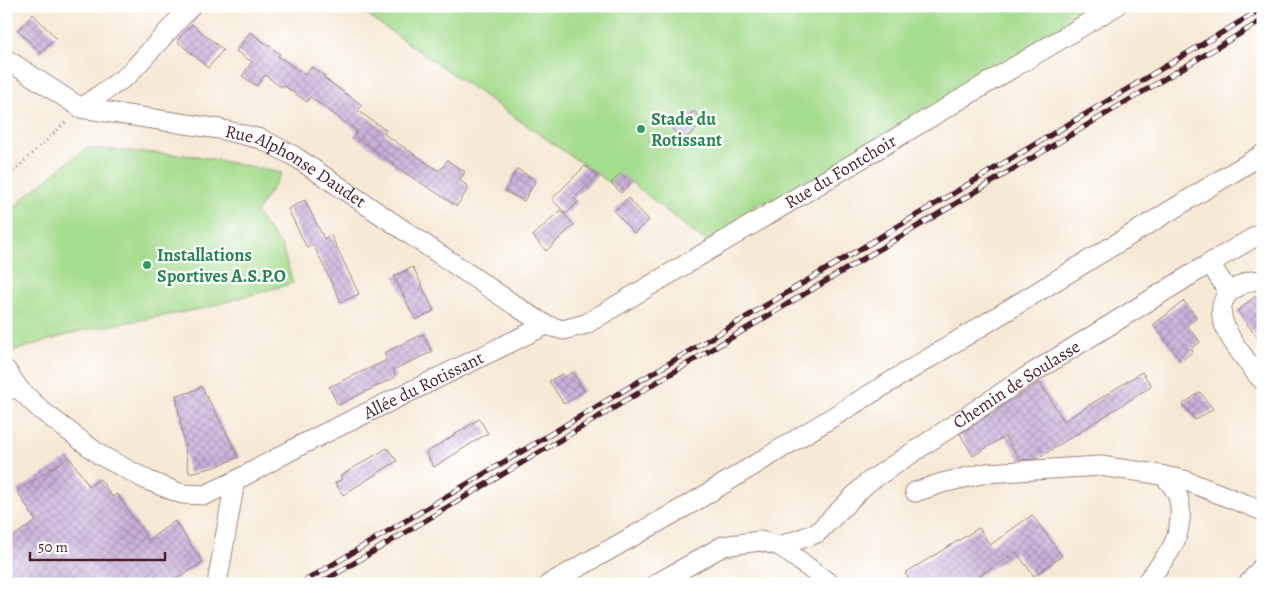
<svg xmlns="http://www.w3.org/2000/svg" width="1269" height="590" viewBox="0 0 1269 590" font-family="Alegreya,serif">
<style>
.green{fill:#a5dd8e;stroke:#787e5c}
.building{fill:url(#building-cross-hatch)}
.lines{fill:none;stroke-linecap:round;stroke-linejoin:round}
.minor-casing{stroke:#a08480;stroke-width:21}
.path{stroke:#a08480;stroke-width:3;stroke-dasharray:1 4;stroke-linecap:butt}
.minor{stroke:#fff;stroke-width:19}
.rail-casing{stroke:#4a1f2b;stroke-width:5.5}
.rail{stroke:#fff;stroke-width:4;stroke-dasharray:11;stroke-linecap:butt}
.leisure-dot{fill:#2e9e5b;stroke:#fff;stroke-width:2}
.labels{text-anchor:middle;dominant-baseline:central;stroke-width:4.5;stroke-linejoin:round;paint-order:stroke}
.leisure-label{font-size:18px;font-weight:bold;fill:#27864d;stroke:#fff;text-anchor:start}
.street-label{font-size:18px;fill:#4a1f2b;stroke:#fff}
</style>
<defs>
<pattern id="building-cross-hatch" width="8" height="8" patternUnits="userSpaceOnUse" patternTransform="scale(1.25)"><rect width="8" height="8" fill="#c9b0db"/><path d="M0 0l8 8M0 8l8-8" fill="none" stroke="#a58fb2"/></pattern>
</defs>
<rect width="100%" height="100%" fill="#fff"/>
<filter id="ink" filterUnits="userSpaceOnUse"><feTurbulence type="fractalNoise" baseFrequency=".02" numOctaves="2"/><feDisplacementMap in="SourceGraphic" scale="10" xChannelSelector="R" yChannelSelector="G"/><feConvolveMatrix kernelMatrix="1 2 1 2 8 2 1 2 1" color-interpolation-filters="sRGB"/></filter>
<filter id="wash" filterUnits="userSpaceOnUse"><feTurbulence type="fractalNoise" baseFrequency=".0096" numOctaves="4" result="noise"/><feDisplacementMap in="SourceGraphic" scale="20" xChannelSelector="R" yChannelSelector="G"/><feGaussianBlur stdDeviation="1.12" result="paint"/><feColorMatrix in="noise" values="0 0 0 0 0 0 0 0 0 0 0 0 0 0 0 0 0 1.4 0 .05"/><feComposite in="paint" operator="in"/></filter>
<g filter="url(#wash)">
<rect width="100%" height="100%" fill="#f6e9d5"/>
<!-- green -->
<g class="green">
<polygon points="354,6 1100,6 774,205 763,201 749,210 747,222 707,242 695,234 621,174 610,183"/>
<polygon points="86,148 197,156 282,173 256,213 282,247 293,283 201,309 80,331 6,353 6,215 28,194"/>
</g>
<g id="blocks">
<!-- building -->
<g class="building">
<polygon points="33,14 56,38 41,53 18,30"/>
<polygon points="192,24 223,50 208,68 177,41"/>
<polygon points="250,32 280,54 278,56 305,75 311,67 325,76 324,78 362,105 358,111 386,130 384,134 439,171 441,168 442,169 447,160 465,172 459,180 469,187 457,206 393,165 395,164 354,136 357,131 310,97 307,102 283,85 281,87 265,75 257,86 242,76 252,62 236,51"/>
<polygon points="694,111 704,123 683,140 672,129"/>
<polygon points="585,166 598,175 574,198 578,202 566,214 552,199"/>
<polygon points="517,169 536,180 524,201 505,191"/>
<polygon points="621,173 631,183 621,193 611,183"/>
<polygon points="628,198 649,220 634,233 614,211"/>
<polygon points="305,200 324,239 331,235 359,294 341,302 313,244 307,248 288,209"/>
<polygon points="560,210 574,225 546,251 533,236"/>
<polygon points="413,267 434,311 415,320 394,276"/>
<polygon points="1261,292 1263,292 1263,345 1237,311"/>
<polygon points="1184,301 1197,318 1187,325 1200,342 1191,349 1193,351 1181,361 1153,325"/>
<polygon points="423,334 432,352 393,370 396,377 338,405 329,387 387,360 384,353"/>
<polygon points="573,372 584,391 564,404 549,381 562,374 565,377"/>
<polygon points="1142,372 1152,386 1037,459 1020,460 1005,436 973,456 960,434 1040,382 1064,421"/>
<polygon points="202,387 239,457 215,467 189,473 176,395 187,393"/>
<polygon points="1200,392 1213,409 1195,420 1183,404"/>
<polygon points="479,419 488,433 434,467 426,453"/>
<polygon points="387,448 397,461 343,495 335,483 342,479 340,476"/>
<polygon points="69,457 89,486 100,479 112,497 117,494 148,540 175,521 202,562 170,584 6,584 6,541 36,521 17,491"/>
<polygon points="1032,515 1062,556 1034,576 1016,552 967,584 912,584 905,573 979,528 990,545"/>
</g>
</g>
</g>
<g filter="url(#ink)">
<use href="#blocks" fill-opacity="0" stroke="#a08480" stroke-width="1"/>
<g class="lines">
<defs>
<g id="minor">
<path id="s1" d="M6 59 81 108 219 129 261 139 294 156 525 312 546 325 563 330 586 324 1116 6"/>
<polyline points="81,108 128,75 191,6"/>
<polyline points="1210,263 1229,293"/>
<path d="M1263 281C1250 279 1245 283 1234 289 1206 307 1232 342 1246 360 1251 367 1257 375 1263 381"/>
<polyline points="6,370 20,390"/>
<path id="s2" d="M6 387 20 390 41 410 100 455 149 481 182 494 205 495 235 481 301 445 546 325"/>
<polyline points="915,492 942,483 986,473 1100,466 1150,473 1184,480 1263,511"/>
<path id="s3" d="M780 546 817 533 867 483 1021 380 1210 263 1263 232"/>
<polyline points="217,584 235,481"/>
<polyline points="549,584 697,500 1263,154"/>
<polyline points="656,584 723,546 760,541 780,546 830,584"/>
<path d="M1145 584C1154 572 1164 561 1171 549 1180 534 1184 508 1176 492 1173 486 1168 481 1164 476"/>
<polyline points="1248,584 1263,566"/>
</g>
</defs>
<!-- minor casing -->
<use href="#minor" class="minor-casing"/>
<!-- path -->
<polyline class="path" points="6,178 68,120"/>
<!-- minor -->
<use href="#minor" class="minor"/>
<defs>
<g id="rail">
<polyline points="300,584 1263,8"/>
<polyline points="319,584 1263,20"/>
</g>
</defs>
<!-- rail casing -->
<use href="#rail" class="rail-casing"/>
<!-- rail -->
<use href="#rail" class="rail"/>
</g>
</g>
<!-- markers -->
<g class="leisure-dot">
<circle cx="641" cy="129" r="5"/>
<circle cx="147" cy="265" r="5"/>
</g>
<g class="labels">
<!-- leisure labels -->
<g class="leisure-label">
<text x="651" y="119">Stade du<tspan x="651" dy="21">Rotissant</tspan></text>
<text x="157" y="255">Installations<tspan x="157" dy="21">Sportives A.S.P.O</tspan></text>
</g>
<!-- street labels -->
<g class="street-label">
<text stroke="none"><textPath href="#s1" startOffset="315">Rue Alphonse Daudet</textPath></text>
<text stroke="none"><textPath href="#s1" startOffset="951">Rue du Fontchoir</textPath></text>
<text stroke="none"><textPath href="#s2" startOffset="476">Allée du Rotissant</textPath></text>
<text stroke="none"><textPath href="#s3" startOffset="289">Chemin de Soulasse</textPath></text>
</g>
</g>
<!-- margin -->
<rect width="1269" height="590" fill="none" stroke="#fff" stroke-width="25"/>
<!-- scale -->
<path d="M30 552v8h135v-8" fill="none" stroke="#4a1f2b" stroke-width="2.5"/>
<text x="38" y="552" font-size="15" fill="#4a1f2b" stroke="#ffffff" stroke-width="4" paint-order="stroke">50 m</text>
</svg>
